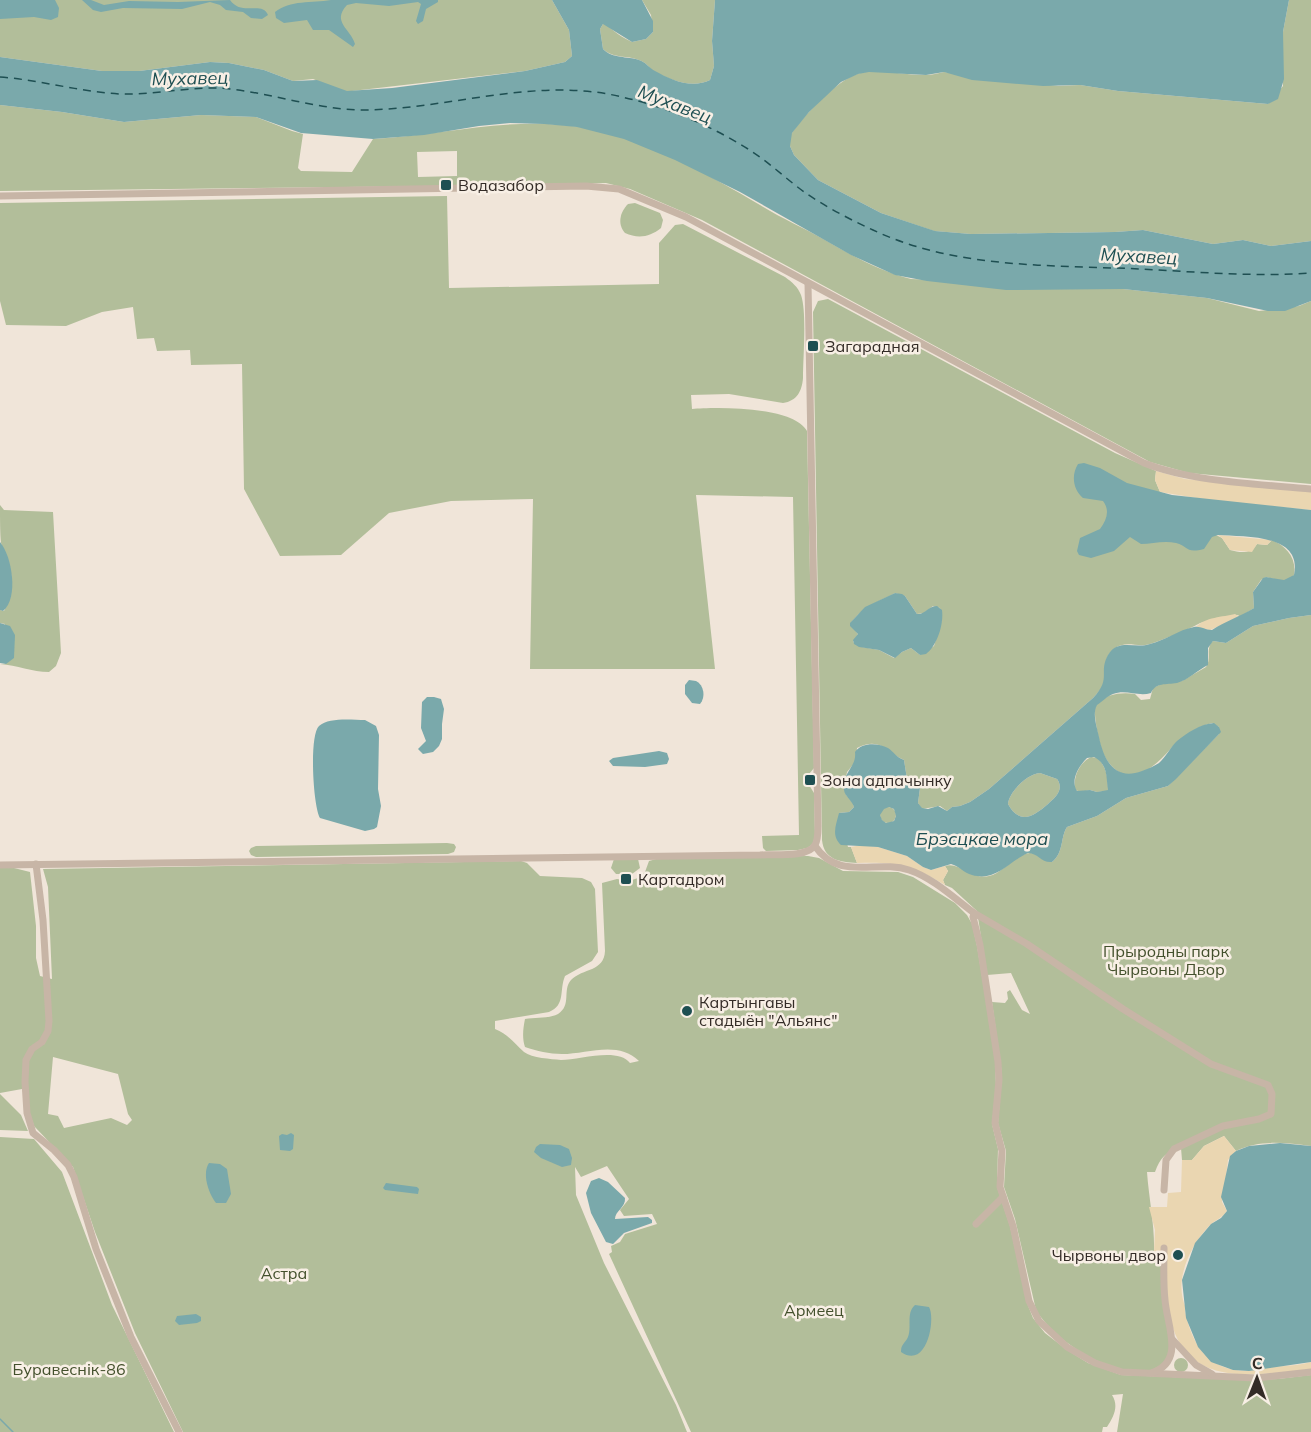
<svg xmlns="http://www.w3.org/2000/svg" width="1311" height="1432" viewBox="0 0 1311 1432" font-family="Mulish,sans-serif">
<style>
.green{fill:#b2be9a;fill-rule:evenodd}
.sand{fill:#ead6b1}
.water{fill:#7aa9ab;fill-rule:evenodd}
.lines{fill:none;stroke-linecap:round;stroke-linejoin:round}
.stream{stroke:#7aa9ab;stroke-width:1.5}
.ferry{stroke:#1e4f52;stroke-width:1.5;stroke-dasharray:8 6;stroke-linecap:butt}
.minor{stroke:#c7b5a6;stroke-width:7}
.poi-dot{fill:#1e4f52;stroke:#f8efe5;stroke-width:2}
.labels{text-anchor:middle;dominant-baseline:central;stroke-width:5;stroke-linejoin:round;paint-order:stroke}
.poi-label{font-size:16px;fill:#332b26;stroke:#f8efe5;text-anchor:start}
.park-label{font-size:16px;fill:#43502c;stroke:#f8efe5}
.water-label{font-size:18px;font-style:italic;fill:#1e4f52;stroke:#f8efe5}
</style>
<rect width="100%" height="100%" fill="#f0e5d9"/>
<!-- green -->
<g class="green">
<polygon points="0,0 552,0 569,30 572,56 565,62 525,71 352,91 343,91 313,79 293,81 264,70 229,63 210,62 139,71 102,71 0,57"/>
<path d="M642 0H715L712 41 714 66 710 80C692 89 671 80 655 72 649 68 646 62 639 60 627 55 614 59 603 49L600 29 603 24H606C613 31 623 38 632 42L646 39 653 32 651 15Z"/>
<path d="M1289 0H1311V241L1271 246 1243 240 1213 244 1143 230 1115 232 971 234 934 231 881 213 818 180 794 155 790 146V136C802 117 836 81 857 74 878 67 904 76 926 75 932 75 938 73 944 72L1058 86 1080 85 1118 91 1268 104 1283 86V32Z"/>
<path d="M0 105 62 112 124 122 201 115 256 117 292 131 303 134 298 168 301 171 352 172 373 139C447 135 516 114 591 129 648 140 711 176 760 205 781 218 804 228 825 240 853 256 879 271 911 279L1123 289 1207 298 1259 311 1299 306 1311 301V484L1189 473 1150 462 702 220 630 189 606 183 455 187 449 185 438 186 0 191ZM457 151V176L418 177 417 152Z"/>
<path d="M447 196 449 288 659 284V243L675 225 683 224 785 277C792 282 798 287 801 295 807 312 803 358 803 378 802 391 797 401 783 403L729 394 691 395 692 409C717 407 794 406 807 431L814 768 809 774V785L814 793 815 835 813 844 807 848 798 850 766 851 763 848 762 836 799 835 793 497 696 495 715 669H530L533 499 451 501 389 513 341 555 280 556 244 489 242 364 191 365 190 350 157 351 154 338 137 339 133 307 102 312 66 326 6 325 0 301V203Z"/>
<path d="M635 203 660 213 663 220 661 228C650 237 638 239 625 233 617 224 620 212 628 204Z"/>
<path d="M828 299 1115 453 1156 471 1155 480 1160 492 1172 498 1212 533 1222 538 1230 550C1241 553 1251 554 1257 544L1267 545 1272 540C1286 546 1297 558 1294 575 1286 584 1276 579 1266 577L1261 580 1253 592 1254 608 1240 617 1238 615 1200 623C1196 626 1152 645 1145 645 1134 646 1124 641 1114 649 1100 660 1109 674 1102 687 1100 691 1096 694 1093 698L989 789 970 802 960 806 952 807 947 811 940 806 922 809 918 803 920 788 907 779 904 760C887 753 881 736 857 748L856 761 847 772 844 787 846 795 853 803 854 807 849 812 839 813 848 847H851L857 863C840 862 824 860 822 840L813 312 818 301ZM895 593 905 596 917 614 924 613 933 606 940 608 942 619 934 646 920 655 911 648 902 652 894 658 879 650 862 647 853 642 858 634 850 624C864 605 875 604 895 593Z"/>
<path d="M0 505 4 510 53 512 61 653 56 666 49 672C32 672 17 665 0 664H6L5 624 0 623V610L4 611C18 584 11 569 1 543 0 533 0 516 0 505Z"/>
<path d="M1311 615V1146C1286 1143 1259 1139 1236 1151L1224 1136 1204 1146 1192 1160H1182L1181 1148C1166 1151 1160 1158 1155 1172H1147C1149 1200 1155 1226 1154 1253H1161L1170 1340 1168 1360C1163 1363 1158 1369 1152 1370 1113 1379 1055 1342 1036 1310L1015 1219 1004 1187 1006 1151 998 1123 1002 1074 992 1002 1005 1003 1008 999 1007 992 1010 990 1022 1010 1030 1014 1011 973 987 975 977 911 952 888 945 885 943 880 948 871 945 866C959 861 971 880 989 876 1003 873 1017 853 1030 853 1037 853 1046 859 1052 862 1064 853 1060 838 1067 827L1097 816 1126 798 1168 786 1219 734V727L1212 723C1200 726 1193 730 1184 738 1183 739 1177 742 1176 743 1163 757 1142 784 1119 772 1113 769 1107 761 1104 755 1100 748 1092 711 1096 705 1105 694 1121 692 1135 694L1141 700 1150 699 1153 688 1163 683 1182 681 1206 667C1212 659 1205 648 1213 641L1226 643 1253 626 1289 618Z"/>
<path d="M1091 757 1098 758C1107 768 1108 779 1108 791L1097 792 1090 790 1081 792 1075 790C1073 777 1079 763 1091 757Z"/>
<path d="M1040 773 1057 779C1060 783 1061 788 1058 793 1056 797 1051 801 1048 804 1034 816 1020 826 1008 804 1009 792 1027 774 1040 773Z"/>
<circle cx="888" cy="815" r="8"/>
<polygon points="447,843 454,844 456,847 454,852 448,854 256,857 251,855 249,851 251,848 256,846"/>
<path d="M808 856 819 858 843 871 898 872 913 877 955 903 967 915 972 924 977 946 995 1055 996 1086 992 1124 998 1149 997 1187 1010 1226 1027 1303 1033 1318 1045 1333 1067 1350 1088 1363 1121 1375 1246 1380 1278 1379 1311 1375V1432H1117L1123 1394 1112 1395C1119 1406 1114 1416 1107 1427H1103L1102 1432H691L609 1254 612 1252 611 1246 620 1242 625 1234 657 1224 652 1214 624 1216 620 1210 629 1199 607 1166 581 1177 575 1167 576 1195 604 1263 676 1405 687 1432H183L135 1333 95 1232 73 1167 34 1126 22 1089 0 1093V867H10L30 872 36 926V958L40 976 52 979 48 887 43 869 521 861 527 863 540 876 582 878 591 882 595 889 598 952 592 961 565 976C559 990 566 1005 549 1012L495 1021V1029C508 1034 514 1043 524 1052 532 1058 551 1059 561 1060 579 1060 618 1047 630 1063L639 1061C618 1040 587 1054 562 1054 549 1054 537 1051 525 1047 522 1038 523 1029 525 1019 536 1017 548 1019 558 1014 572 1005 562 990 571 980 583 968 604 972 605 951L602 883 617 879 629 881 638 878 645 872 649 861 660 858ZM53 1057 118 1074 128 1114 132 1120 127 1125 111 1118 64 1128 58 1116 48 1114Z"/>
<polygon points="614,859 638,859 640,868 632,874 616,874 611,868"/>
<polygon points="0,1094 21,1115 28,1131 0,1130"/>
<polygon points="0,1137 34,1139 62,1172 112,1305 174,1432 0,1432"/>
<circle cx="1181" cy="1365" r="7"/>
</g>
<!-- sand -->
<g class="sand">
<polygon points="1156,471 1185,479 1311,491 1311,510 1209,500 1160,492 1155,480"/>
<polygon points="1218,535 1272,540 1267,545 1257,544 1252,552 1230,550 1222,538"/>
<path d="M1235 614 1240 617 1210 630 1196 627C1205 617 1223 617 1235 614Z"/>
<path d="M861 845 878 847 907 856 923 867 931 870 945 866 948 871 943 880 945 885C910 864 897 862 857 863L851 847Z"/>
<path d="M1224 1136 1236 1151 1228 1160 1225 1185 1222 1194V1202L1227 1211C1222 1218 1215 1220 1209 1226 1190 1246 1173 1281 1186 1308L1185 1311C1192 1345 1208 1370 1246 1371 1253 1371 1261 1368 1269 1367 1283 1366 1297 1366 1311 1362V1369C1244 1377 1176 1389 1167 1299 1166 1284 1167 1268 1166 1253H1154L1155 1230 1149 1207H1167L1168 1193 1181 1192 1182 1160H1192L1204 1146Z"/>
</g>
<!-- water -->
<g class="water">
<polygon points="0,0 55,0 59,8 58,17 51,20 34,17 0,19"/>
<path d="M82 0H91L104 5 129 1 178 2 230 0C242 17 262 0 268 15L262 19 251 18 243 12 226 10 220 5 210 2 182 9 123 8 101 12 93 10Z"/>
<path d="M331 0H438V2L426 9 423 21 418 24 416 21 421 4 418 2 389 6 356 3 347 5C331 22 351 29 355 44L353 47 329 30H313L307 20 284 23 276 18 275 12C290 0 312 3 331 0Z"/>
<path d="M552 0H642L653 21V32L646 39 632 42 603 24 600 29 603 49C613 59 627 56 639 60 646 62 649 68 655 71 671 80 692 89 710 80L714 66 712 41 715 0H1289L1283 32 1284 79 1278 99 1268 104 1118 91 1080 85 1043 86 972 80 944 72 926 75 869 72 858 74 841 82 809 112 792 133 790 146 794 155 818 180 881 213 935 231 971 234 1115 232 1143 230 1213 244 1243 240 1271 246 1311 241V301L1285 311H1268L1207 298 1123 289 1006 290 927 281 895 275 851 255 740 192 675 160 624 139 577 127 544 124 510 123 479 126 424 135 373 139 301 133 256 117 201 115 124 122 62 112 0 105V57L102 71H139L210 62 229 63 264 70 293 81 317 80 347 91 392 88 525 71 565 62 572 56 569 30Z"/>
<path d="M1084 463 1100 468 1127 483 1172 495 1311 510V615L1289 618 1253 626 1226 643 1213 641 1208 648V665C1198 670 1188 680 1177 683 1166 685 1156 682 1151 693 1138 697 1126 689 1113 694 1107 696 1102 702 1097 705 1092 714 1097 727 1099 737 1104 761 1115 781 1142 771 1148 769 1154 766 1159 763 1165 758 1172 745 1177 741 1187 733 1200 724 1214 723L1219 727 1221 732 1176 779 1168 786 1126 798 1097 816 1067 827C1060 838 1064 853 1052 862 1041 863 1038 853 1028 853 1008 862 996 882 972 875 964 873 959 866 951 864L931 870 923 867 907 856 878 847 841 845C831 836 836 825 839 813L849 812 854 807C852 800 845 797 844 790 842 772 857 767 855 752 862 742 878 743 888 748 894 752 896 757 904 760L907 779 920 788 918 803 922 808 928 809 938 806 947 811 952 807 960 806 970 802 989 789 1093 698C1112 678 1098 673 1108 655 1118 638 1135 649 1150 644 1166 640 1178 630 1194 627 1201 626 1205 630 1212 630 1226 621 1239 617 1254 608L1253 592 1263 578 1266 577 1284 580 1294 575C1303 533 1243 537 1218 535L1212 537 1204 549C1185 554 1189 546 1176 543 1164 540 1152 544 1141 544L1130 537 1114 551 1091 558 1079 555 1077 551 1080 538 1100 529C1107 520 1110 510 1103 501L1083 498C1073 490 1071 475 1078 464ZM1094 757C1108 764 1106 777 1108 790L1097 792 1090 790 1077 791C1070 780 1079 766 1087 758ZM1040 773 1057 779C1060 783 1061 788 1058 793 1056 797 1051 801 1048 804 1034 816 1020 826 1008 804 1009 792 1027 774 1040 773ZM889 807 894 809 896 816 894 821 886 823 882 820 880 815 884 809Z"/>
<path d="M0 542C12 556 19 598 3 611L0 610Z"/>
<path d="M895 593 902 594 905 596 917 614C925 615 928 606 937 606L942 610C944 624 937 646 926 654L920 655 911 648 902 652 895 658 879 650 859 647 854 644 853 640 858 634 850 626V623L865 607Z"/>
<polygon points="0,623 10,626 15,635 14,658 6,664 0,663"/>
<path d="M689 680 696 681C704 685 706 697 700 704L692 703 685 694V685Z"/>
<polygon points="427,697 434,697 441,699 444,709 442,724 442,739 439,746 433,752 423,754 418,749 426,741 421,728 422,702"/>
<path d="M365 720 376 726 379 735 378 789 381 806 377 827 374 829 365 831 320 818C313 806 309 735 319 726 329 717 352 720 365 720Z"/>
<polygon points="659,751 667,753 669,759 667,764 645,767 613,766 609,761 613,758"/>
<polygon points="291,1133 294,1135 293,1149 290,1151 280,1150 279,1136 282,1134 287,1135"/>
<polygon points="1280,1143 1311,1146 1311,1362 1249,1371 1233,1370 1211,1362 1198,1347 1186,1318 1182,1280 1195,1243 1211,1224 1221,1218 1227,1211 1221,1197 1230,1156 1236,1151 1249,1146"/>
<polygon points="540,1144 560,1145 569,1149 572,1158 571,1165 562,1167 541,1158 534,1152 536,1147"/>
<path d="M209 1163 220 1164 227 1169 231 1194 226 1203H216C208 1193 202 1173 209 1163Z"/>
<path d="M599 1178 608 1182 625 1198C626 1207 615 1211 615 1219L648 1217 652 1220V1223L624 1233 613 1244 606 1242 591 1213 586 1193 591 1181Z"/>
<polygon points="386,1183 417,1187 419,1189 418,1194 385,1190 383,1188"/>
<path d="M915 1305 929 1307C936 1319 927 1370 901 1352 901 1345 903 1345 907 1339 913 1328 905 1314 915 1305Z"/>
<polygon points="196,1314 201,1317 201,1321 197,1323 179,1325 175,1321 177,1316"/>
</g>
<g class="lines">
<!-- stream -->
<polyline class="stream" points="0,1419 13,1432"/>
<!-- ferry -->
<path class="ferry" d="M0 77C41 80 80 92 121 94 158 95 194 85 230 89 275 94 319 110 365 110 450 109 537 76 622 97 666 107 710 125 748 149 769 162 787 180 807 194 828 208 851 220 873 230 955 269 1052 265 1141 269 1197 272 1254 277 1311 273"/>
<!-- minor -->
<g class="minor">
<path d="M0 196 586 186 619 189 686 217 1144 463C1192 482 1259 484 1311 489"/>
<path d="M815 846C839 882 876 859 909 870 933 878 954 898 974 913L973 917 980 945 998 1062 999 1080 995 1123 1002 1151 1000 1187 1013 1226 1029 1301 1039 1321 1067 1347 1095 1363 1122 1372 1256 1378 1311 1372"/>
<polyline points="36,864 43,920 49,1021 48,1031 42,1042 32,1049 26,1060 25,1082 27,1113 33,1133 54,1150 68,1165 74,1177 96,1249 131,1337 179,1432"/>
<path d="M0 865 760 855C773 854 808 858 815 845 818 840 818 832 818 826L808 283"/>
<polyline points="974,913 1027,944 1123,1009 1211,1064 1268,1085 1272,1094 1271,1114 1259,1119 1223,1126 1174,1149 1166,1160 1164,1190"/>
<polyline points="976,1224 1003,1197"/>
<polyline points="1172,1339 1196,1365 1212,1374"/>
<path d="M1151 1373C1186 1362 1167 1326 1165 1300 1163 1282 1164 1265 1164 1248"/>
</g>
</g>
<!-- markers -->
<g class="poi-dot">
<rect x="440" y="179" width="12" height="12" rx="3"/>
<rect x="807" y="340" width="12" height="12" rx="3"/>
<rect x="804" y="774" width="12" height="12" rx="3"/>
<rect x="620" y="873" width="12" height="12" rx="3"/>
<circle cx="687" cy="1011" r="6"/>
<circle cx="1178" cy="1255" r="6"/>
</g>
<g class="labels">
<!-- poi labels -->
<g class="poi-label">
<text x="458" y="185">Водазабор</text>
<text x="825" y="346">Загарадная</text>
<text x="822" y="780">Зона адпачынку</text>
<text x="638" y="879">Картадром</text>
<text x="699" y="1002">Картынгавы<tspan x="699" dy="18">стадыён "Альянс"</tspan></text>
<text x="1166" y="1255" text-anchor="end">Чырвоны двор</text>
</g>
<!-- park labels -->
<g class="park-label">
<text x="1166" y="951">Прыродны парк<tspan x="1166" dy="18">Чырвоны Двор</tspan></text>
<text x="284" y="1273">Астра</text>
<text x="814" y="1310">Армеец</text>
<text x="69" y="1369">Буравеснік-86</text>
</g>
<!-- water labels -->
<g class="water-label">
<text transform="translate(190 78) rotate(-1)">Мухавец</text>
<text transform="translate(675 104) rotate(21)">Мухавец</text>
<text transform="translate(1139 256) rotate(3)">Мухавец</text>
<text x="982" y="838">Брэсцкае мора</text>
</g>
</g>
<!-- north arrow -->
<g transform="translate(1257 1378) rotate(1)" stroke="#f8efe5" stroke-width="4.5" paint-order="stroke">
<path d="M0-4.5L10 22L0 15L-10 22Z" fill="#332b26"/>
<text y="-9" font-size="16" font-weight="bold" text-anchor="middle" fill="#332b26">С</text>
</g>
</svg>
